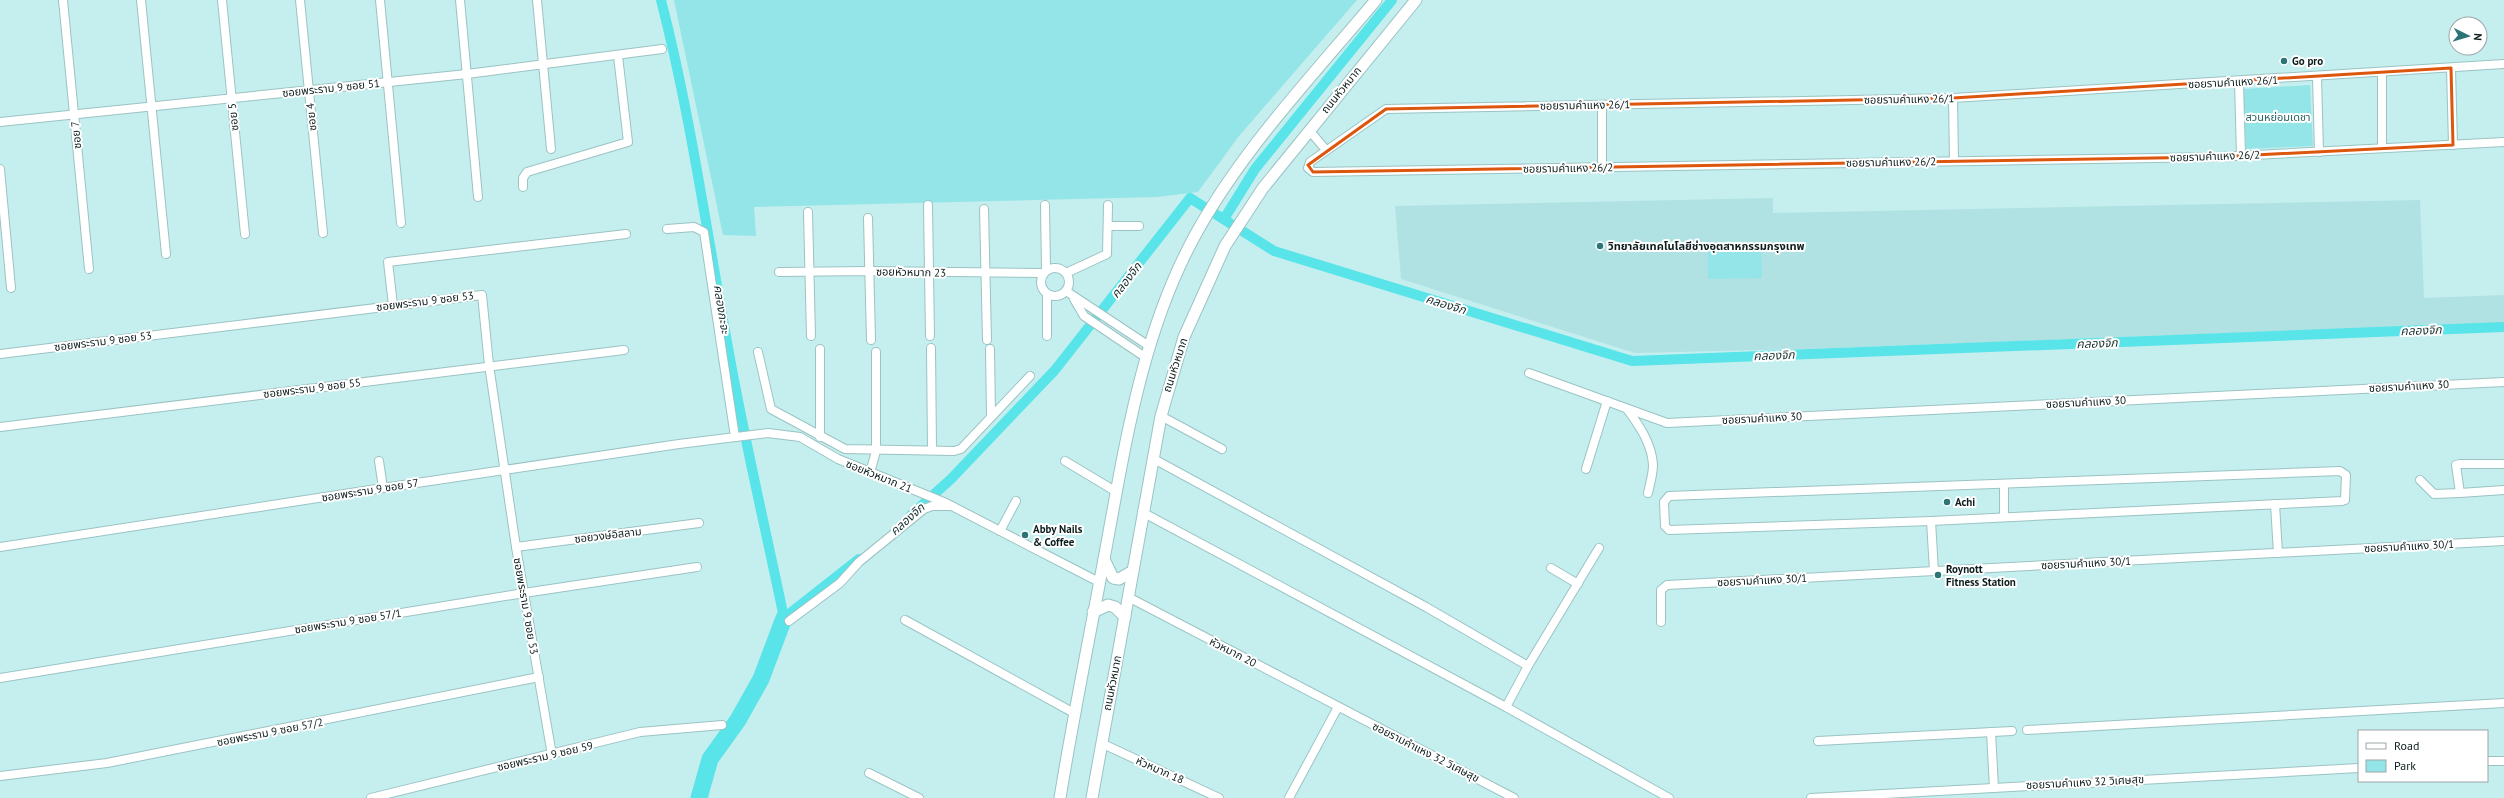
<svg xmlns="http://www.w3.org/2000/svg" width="2504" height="798" viewBox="0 0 2504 798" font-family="'PT Sans','Noto Sans Thai',sans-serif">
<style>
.built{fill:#b0e2e3}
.green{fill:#94e5e7}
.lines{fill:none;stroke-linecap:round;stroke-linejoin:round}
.canal{stroke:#58e4e8;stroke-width:10}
.river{stroke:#58e4e8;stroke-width:17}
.street-casing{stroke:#9bc3c3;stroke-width:10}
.secondary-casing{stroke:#9bc3c3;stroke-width:13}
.street{stroke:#fff;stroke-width:8}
.secondary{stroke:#fff;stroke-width:11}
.marked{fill:none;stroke:#dd560d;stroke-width:3;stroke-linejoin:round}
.poi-dot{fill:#2b7577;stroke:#fff;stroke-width:1.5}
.labels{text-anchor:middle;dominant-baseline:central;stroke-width:4;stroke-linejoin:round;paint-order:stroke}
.poi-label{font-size:11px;font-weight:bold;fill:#0d1d1d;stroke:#fff;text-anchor:start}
.street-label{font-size:11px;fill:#0d1d1d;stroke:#fff}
.park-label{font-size:11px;fill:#276162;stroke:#fff}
.water-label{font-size:12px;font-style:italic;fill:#183031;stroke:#fff}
</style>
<rect width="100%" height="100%" fill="#c5eeef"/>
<!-- built -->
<polygon class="built" points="1773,198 1773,213 2420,200 2424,298 2504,295 2504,323 1805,349 1635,353 1401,279 1395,206"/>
<!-- green -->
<g class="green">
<polygon points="674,0 1357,0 1239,136 1198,192 1157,197 754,207 756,236 723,235"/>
<polygon points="2310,85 2313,146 2246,149 2243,89"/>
<polygon points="1761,242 1762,278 1708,279 1708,243"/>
</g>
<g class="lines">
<!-- canal -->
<g class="canal">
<path d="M661 0C690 112 706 228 727 342 743 434 765 526 784 618L859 559"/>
<polyline points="1224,219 1255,169 1392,0"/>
<polyline points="911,515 951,479 1055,370 1190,198 1274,251 1632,361 2504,327"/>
</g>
<!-- river -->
<polyline class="river" points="699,798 710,759 738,720 761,679 784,618"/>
<defs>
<g id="street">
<polyline points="63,0 89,269"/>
<polyline points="141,0 166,254"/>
<polyline points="222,0 245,234"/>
<polyline points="300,0 323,233"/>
<polyline points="380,0 401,223"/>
<polyline points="460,0 478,197"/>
<polyline points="537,0 551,149"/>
<polyline points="2504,64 1953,98 1386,109 1310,162 1308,168 1313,172 2216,157 2504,142"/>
<polyline points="2451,68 2453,145"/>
<polyline points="2317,76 2319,152"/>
<polyline points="2239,82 2241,156"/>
<polyline points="1953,98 1954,161"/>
<polyline points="0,122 467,74 662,49"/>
<polyline points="1309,130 1326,150"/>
<polyline points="2382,148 2382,72"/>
<polyline points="1602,167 1602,105"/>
<polyline points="0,169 11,288"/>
<polyline points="523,187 523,178 527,172 628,142 618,56"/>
<polyline points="928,205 930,336"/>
<polyline points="1045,205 1046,270"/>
<polyline points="984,209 987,340"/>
<polyline points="808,212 811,336"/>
<polyline points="868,218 871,340"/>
<polyline points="1108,226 1139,226"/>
<polyline points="667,229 694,227 704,232 735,437"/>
<circle cx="1055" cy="282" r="14"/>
<polyline points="779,272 869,271 1043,273"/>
<polyline points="1066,273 1107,254 1108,205"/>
<polyline points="1066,291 1149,346"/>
<polyline points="1074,299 1084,316 1145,357"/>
<polyline points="393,305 388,262 626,234"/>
<polyline points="1047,336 1047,294"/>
<polyline points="931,348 932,450"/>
<polyline points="990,349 991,415"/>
<polyline points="758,352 771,409 845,449 954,451 961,449 1030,376"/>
<polyline points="0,354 482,295 489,365 516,547 552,755"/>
<polyline points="1529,373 1667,423 2504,382"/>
<path d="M1627 409C1639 425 1652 444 1653 465 1653 474 1650 484 1648 493"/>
<polyline points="1161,416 1222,449"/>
<polyline points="0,427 624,350"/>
<polyline points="820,437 820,349"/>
<polyline points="1152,458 1426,607 1528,666"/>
<polyline points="379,461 383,488"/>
<polyline points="1065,461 1115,491"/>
<polyline points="2504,464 2460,464 2456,465 2460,493 2504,490"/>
<polyline points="1586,469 1607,401"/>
<polygon points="2340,471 2346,475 2345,500 2342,501 1931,521 1669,530 1665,526 1664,502 1669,496"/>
<polyline points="870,473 876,451 876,352"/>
<polyline points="2420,480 2434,494 2460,493"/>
<polyline points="2004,484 2004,516"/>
<polyline points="2275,504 2278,553"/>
<polyline points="1142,512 1506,707"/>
<polyline points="1931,521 1934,571"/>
<polyline points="1000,531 1016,501"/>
<polyline points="0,547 383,488 679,444 768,433 800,437 838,459 946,503 1099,582"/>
<polyline points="516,547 699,523"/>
<polyline points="1599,548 1528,666 1506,707 1669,798"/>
<polyline points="1551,568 1578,584"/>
<polyline points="1128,597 1514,798"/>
<polyline points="905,620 1074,713"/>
<polyline points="789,621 840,583 859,562 924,509 932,506 951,506"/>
<polyline points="1661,622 1661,590 1667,585 2504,541"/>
<polyline points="0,678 524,593 697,567"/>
<polyline points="2027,730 2504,703"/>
<polyline points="1991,732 1994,788"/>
<polyline points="1818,741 2012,731"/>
<polyline points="1101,743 1219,798"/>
<polyline points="2487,761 2504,761"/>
<polyline points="869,773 919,798"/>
<polyline points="0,776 107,763 539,677"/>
<polyline points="371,798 640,732 722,725"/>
<polyline points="1289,798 1338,707"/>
<polyline points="1811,798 2359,768"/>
</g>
<g id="secondary">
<polyline points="1104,559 1113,578 1119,579 1133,571"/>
<polyline points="1093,612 1108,605 1115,607 1125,617"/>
<path d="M1060 798C1073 718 1089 639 1104 559 1125 447 1141 331 1198 230 1246 145 1314 74 1376 0"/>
<polyline points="1092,798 1161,416 1184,337 1225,246 1263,188 1416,0"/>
</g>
</defs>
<!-- street casing -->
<use href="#street" class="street-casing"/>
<!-- secondary casing -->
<use href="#secondary" class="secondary-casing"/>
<!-- street -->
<use href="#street" class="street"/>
<!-- secondary -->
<use href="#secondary" class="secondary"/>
</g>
<!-- marked area -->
<path class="marked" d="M2451 68 2453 145 2216 157 1313 172 1308 165 1386 109 1953 98Z"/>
<!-- markers -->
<g class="poi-dot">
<circle cx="2284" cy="61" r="4"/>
<circle cx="1600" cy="246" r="4"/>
<circle cx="1947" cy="502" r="4"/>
<circle cx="1025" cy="535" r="4"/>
<circle cx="1938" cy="575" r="4"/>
</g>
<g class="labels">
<!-- poi labels -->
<g class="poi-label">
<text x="2292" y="61">Go pro</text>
<text x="1608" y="246">วิทยาลัยเทคโนโลยีช่างอุตสาหกรรมกรุงเทพ</text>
<text x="1955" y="502">Achi</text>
<text x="1033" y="529">Abby Nails<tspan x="1033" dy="13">&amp; Coffee</tspan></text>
<text x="1946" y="569">Roynott<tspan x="1946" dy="13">Fitness Station</tspan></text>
</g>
<!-- street labels -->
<g class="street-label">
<text transform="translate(2233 82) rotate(-3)">ซอยรามคำแหง 26/1</text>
<text transform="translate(331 88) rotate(-6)">ซอยพระราม 9 ซอย 51</text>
<text transform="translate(1341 90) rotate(-51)">ถนนหัวหมาก</text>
<text transform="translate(1909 99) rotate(-1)">ซอยรามคำแหง 26/1</text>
<text transform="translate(1585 105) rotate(-1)">ซอยรามคำแหง 26/1</text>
<text transform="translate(233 117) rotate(-96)">ซอย 5</text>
<text transform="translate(311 117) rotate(-96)">ซอย 4</text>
<text transform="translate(76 135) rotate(-95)">ซอย 7</text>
<text transform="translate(2215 156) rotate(-2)">ซอยรามคำแหง 26/2</text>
<text transform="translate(1891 162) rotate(-1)">ซอยรามคำแหง 26/2</text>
<text transform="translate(1568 168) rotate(-1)">ซอยรามคำแหง 26/2</text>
<text transform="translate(911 272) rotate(1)">ซอยหัวหมาก 23</text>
<text transform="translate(425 301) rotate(-7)">ซอยพระราม 9 ซอย 53</text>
<text transform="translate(103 341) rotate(-7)">ซอยพระราม 9 ซอย 53</text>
<text transform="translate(1175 365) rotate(-72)">ถนนหัวหมาก</text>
<text transform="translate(2409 386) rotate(-3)">ซอยรามคำแหง 30</text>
<text transform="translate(312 388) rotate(-7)">ซอยพระราม 9 ซอย 55</text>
<text transform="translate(2086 402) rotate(-3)">ซอยรามคำแหง 30</text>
<text transform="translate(1762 418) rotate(-3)">ซอยรามคำแหง 30</text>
<text transform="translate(879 476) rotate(22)">ซอยหัวหมาก 21</text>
<text transform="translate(370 490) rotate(-9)">ซอยพระราม 9 ซอย 57</text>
<text transform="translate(608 535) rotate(-7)">ซอยวงษ์อิสลาม</text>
<text transform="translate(2409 546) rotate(-3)">ซอยรามคำแหง 30/1</text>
<text transform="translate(2086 563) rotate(-3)">ซอยรามคำแหง 30/1</text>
<text transform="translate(1762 580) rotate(-3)">ซอยรามคำแหง 30/1</text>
<text transform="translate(526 606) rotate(80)">ซอยพระราม 9 ซอย 53</text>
<text transform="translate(348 621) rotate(-9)">ซอยพระราม 9 ซอย 57/1</text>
<text transform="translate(1233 652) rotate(27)">หัวหมาก 20</text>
<text transform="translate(1112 683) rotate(-79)">ถนนหัวหมาก</text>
<text transform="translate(270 732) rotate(-11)">ซอยพระราม 9 ซอย 57/2</text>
<text transform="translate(1426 752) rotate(27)">ซอยรามคำแหง 32 วิเศษสุข</text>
<text transform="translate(545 756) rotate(-13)">ซอยพระราม 9 ซอย 59</text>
<text transform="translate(1160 770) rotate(24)">หัวหมาก 18</text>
<text transform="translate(2085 782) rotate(-3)">ซอยรามคำแหง 32 วิเศษสุข</text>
</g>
<!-- park labels -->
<g class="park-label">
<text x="2278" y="117">สวนหย่อมเดชา</text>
</g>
<!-- water labels -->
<g class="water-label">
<text transform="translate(1126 280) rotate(-52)">คลองจิก</text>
<text transform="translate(1446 304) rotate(17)">คลองจิก</text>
<text transform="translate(722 309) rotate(81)">คลองกะจะ</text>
<text transform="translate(2421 330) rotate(-2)">คลองจิก</text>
<text transform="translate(2097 343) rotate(-2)">คลองจิก</text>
<text transform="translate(1774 355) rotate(-2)">คลองจิก</text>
<text transform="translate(907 519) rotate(-42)">คลองจิก</text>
</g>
</g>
<!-- legend -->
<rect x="2358" y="730" width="130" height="52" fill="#ffffff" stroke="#9ea5a5"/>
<rect x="2366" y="743" width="20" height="6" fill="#ffffff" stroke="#9ea5a5"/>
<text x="2394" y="750" font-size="12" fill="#0d1d1d">Road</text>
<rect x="2366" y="760" width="20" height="12" fill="#94e5e7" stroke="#9ea5a5"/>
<text x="2394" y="770" font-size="12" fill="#0d1d1d">Park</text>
<!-- north arrow -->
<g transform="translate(2468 36) rotate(95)"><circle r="19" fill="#ffffff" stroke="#9ea5a5"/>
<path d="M0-3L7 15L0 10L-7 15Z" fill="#2b7577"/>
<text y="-6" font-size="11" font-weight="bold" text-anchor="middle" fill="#0d1d1d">N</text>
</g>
</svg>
